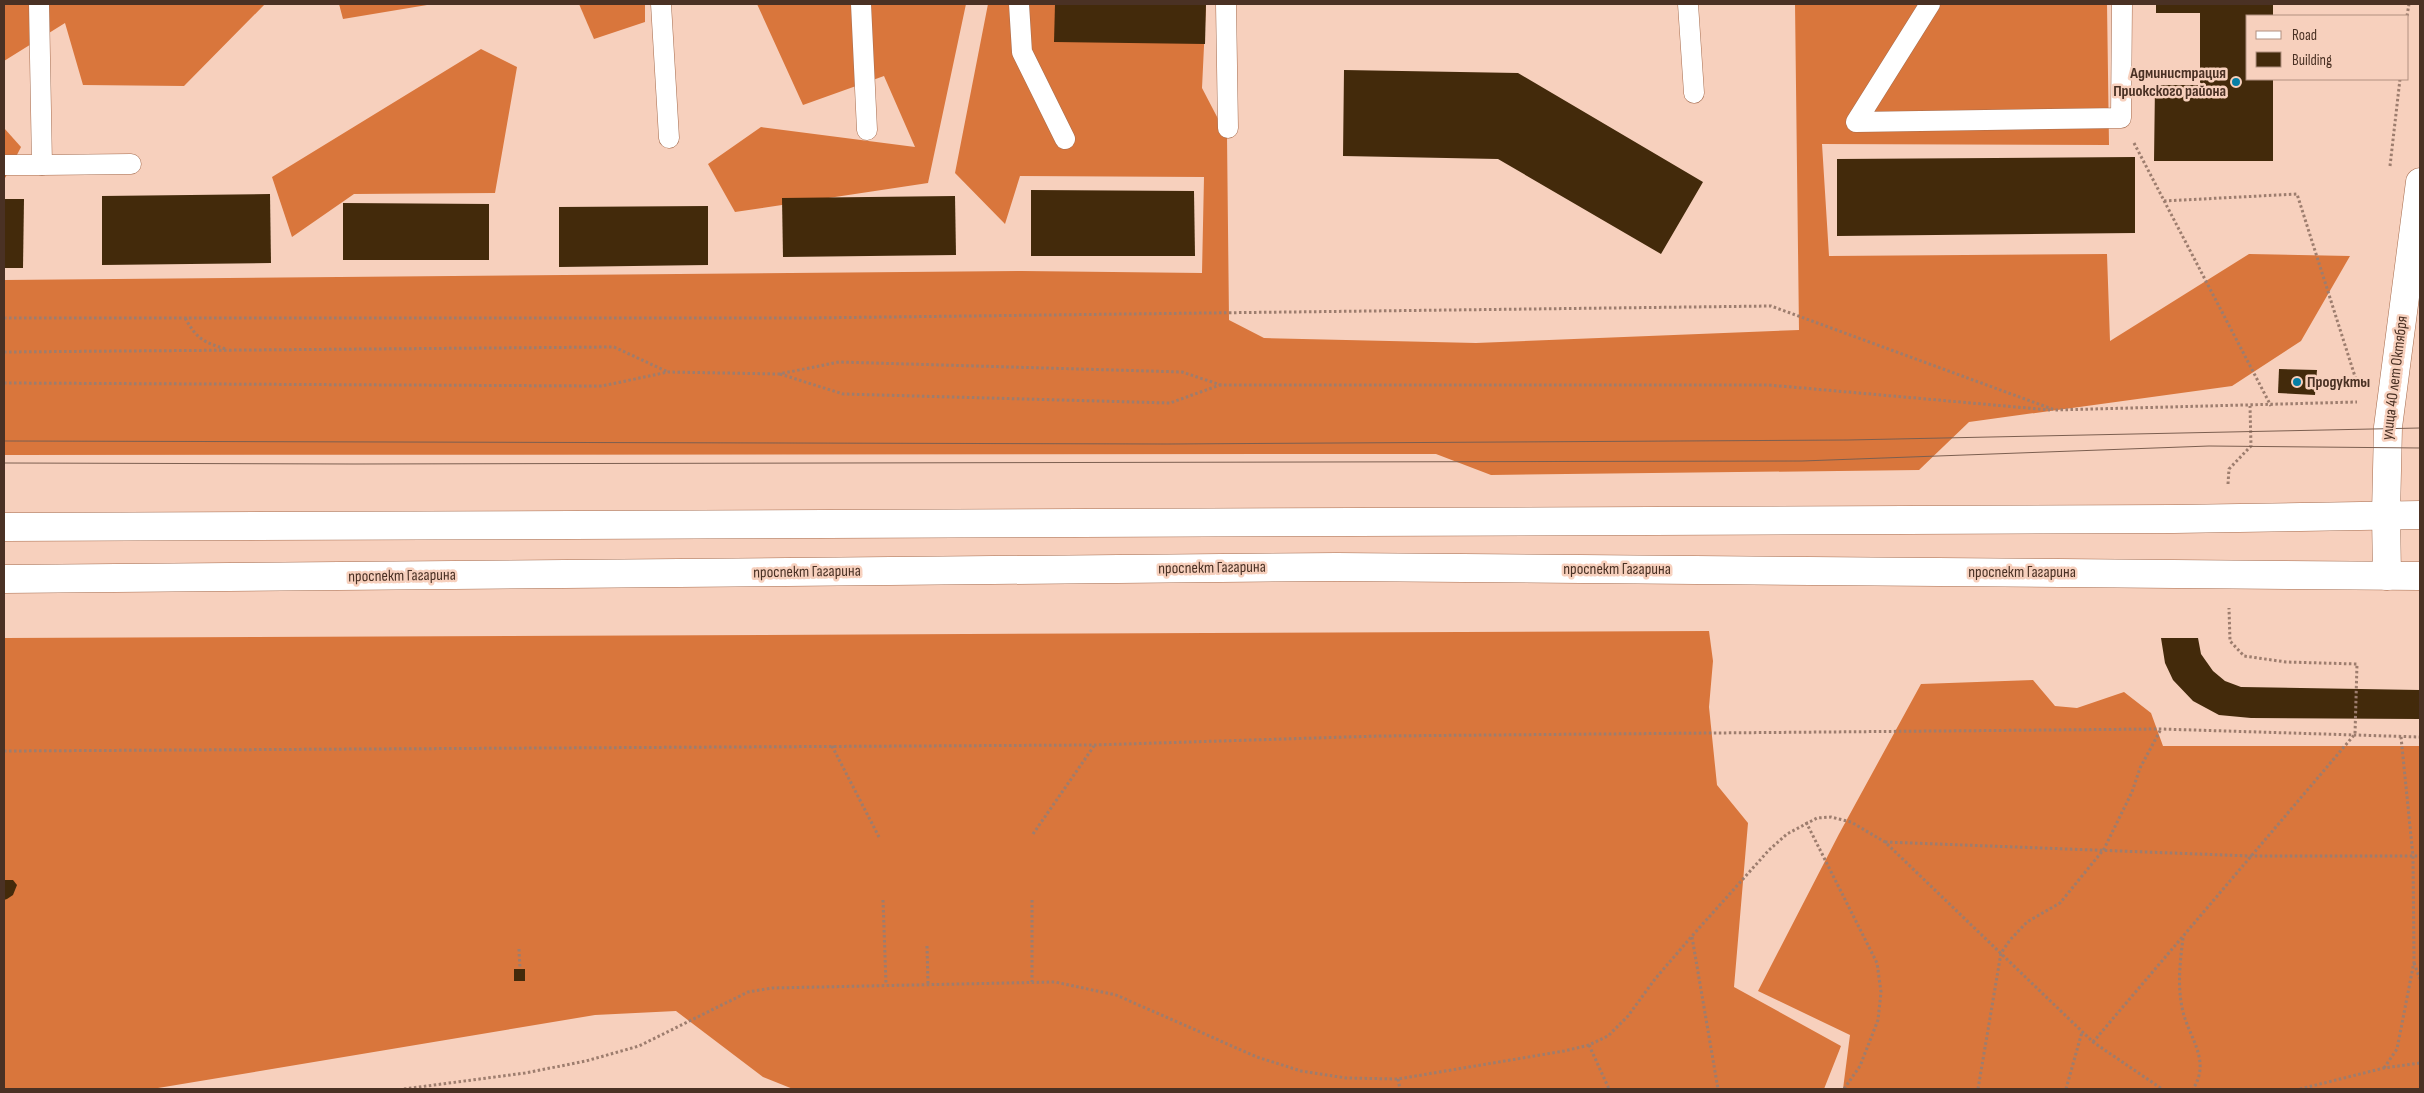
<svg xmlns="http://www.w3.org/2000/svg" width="2424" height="1093" viewBox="0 0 2424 1093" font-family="'Sofia Sans Condensed',sans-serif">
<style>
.forest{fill:#d9763c}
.building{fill:#432a0b}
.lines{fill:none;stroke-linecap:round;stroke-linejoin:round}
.lane-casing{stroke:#a66c4e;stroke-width:21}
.secondary-casing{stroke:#a66c4e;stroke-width:29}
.primary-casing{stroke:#a66c4e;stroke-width:29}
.path{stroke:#9d7d6e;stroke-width:3;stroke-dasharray:2.5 2.5;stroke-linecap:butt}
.lane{stroke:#fff;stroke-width:20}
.secondary{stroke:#fff;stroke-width:28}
.primary{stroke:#fff;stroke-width:28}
.tram{stroke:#7c5f50;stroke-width:1}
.poi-dot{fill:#057fa6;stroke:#f7d0bd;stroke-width:2}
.labels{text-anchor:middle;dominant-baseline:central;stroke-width:5;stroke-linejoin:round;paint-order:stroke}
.poi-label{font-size:16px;font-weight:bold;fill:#4a3124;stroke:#f7d0bd;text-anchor:end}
.street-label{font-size:16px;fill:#4a3124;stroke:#f7d0bd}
</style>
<rect width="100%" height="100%" fill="#f7d0bd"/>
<!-- forest -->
<g class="forest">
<polygon points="4,4 265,4 184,86 83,85 65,23 4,61"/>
<polygon points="339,4 433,4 343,19"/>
<polygon points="579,4 645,4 645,22 594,39"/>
<polygon points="757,4 966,4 928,183 735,212 708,164 761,127 915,147 884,76 803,105"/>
<polygon points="988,4 1206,4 1202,88 1227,136 1229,320 1264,338 1476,343 1799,330 1795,4 2107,4 2109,145 1822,144 1829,256 2107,254 2110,341 2249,254 2350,256 2301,341 2232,386 1969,422 1919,470 1491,475 1436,454 4,455 4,280 1022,271 1202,273 1204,177 1020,176 1005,224 955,173"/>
<polygon points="481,49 517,67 495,193 354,194 292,237 272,177"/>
<polygon points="4,128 21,147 4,180"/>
<polygon points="1709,631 1713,661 1709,707 1717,785 1748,823 1734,987 1841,1046 1824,1089 793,1089 763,1077 676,1011 595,1015 152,1089 4,1089 4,638"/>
<polygon points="2033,680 2055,706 2077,708 2124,692 2151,713 2163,746 2420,746 2420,1089 1843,1089 1850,1035 1758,991 1839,834 1921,684"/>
</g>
<!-- building -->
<g class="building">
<polygon points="1055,4 1206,4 1205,44 1054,42"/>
<polygon points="2156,4 2273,4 2273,16 2248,16 2248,79 2273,79 2273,161 2154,161 2155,85 2200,85 2200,13 2156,13"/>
<polygon points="1344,70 1518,73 1703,182 1661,254 1498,159 1343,156"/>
<polygon points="2135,157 2135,233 1837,236 1837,159"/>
<polygon points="1031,190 1194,191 1195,256 1031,256"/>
<polygon points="270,194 271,263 102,265 102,196"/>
<polygon points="955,196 956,255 783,257 782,198"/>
<polygon points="4,199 24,199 23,268 4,268"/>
<polygon points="343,203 489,204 489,260 343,260"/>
<polygon points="708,206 708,265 559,267 559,207"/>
<polygon points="2279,369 2317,370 2315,395 2278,393"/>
<polygon points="2161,638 2198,638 2201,654 2213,671 2225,681 2241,687 2420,690 2420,719 2251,718 2219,715 2193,701 2173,680 2165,663"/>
<polygon points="4,880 13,880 17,885 13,895 7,899 4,900"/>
<rect x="514" y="969" width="11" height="12"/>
</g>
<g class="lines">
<defs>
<g id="lane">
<polyline points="661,4 669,138"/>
<polyline points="861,4 867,130"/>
<polyline points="1019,4 1022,52 1065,139"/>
<polyline points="1226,4 1228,128"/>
<polyline points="1688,4 1694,93"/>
<polyline points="1930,4 1856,122 2121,118 2122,4"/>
<polyline points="4,165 42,165 39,4"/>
<polyline points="42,165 131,164"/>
</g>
<polyline id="secondary" points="2386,514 2388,427 2420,182"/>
<g id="primary">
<polyline points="2386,514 2387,576"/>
<polyline points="4,527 2174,519 2420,515"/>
<polyline points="4,579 1337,567 2420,576"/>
</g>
</defs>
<!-- lane casing -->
<use href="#lane" class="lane-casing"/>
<!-- secondary casing -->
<use href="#secondary" class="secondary-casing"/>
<!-- primary casing -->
<use href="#primary" class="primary-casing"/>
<!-- path -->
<g class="path">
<polyline points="2407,16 2409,4"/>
<polyline points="2134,143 2271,406"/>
<polyline points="2390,166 2400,79"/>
<polyline points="2164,201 2297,194 2358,386"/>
<polyline points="4,318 807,318 1771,306 2055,410 2357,402"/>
<path d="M185 318C197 339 203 342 226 349"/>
<polyline points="4,352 614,347 668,372"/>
<polyline points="780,374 843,394 1170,403 1220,385"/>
<polyline points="4,383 602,386 668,372 779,374 839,362 1182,372 1221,385 1769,385 2050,410"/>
<polyline points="2228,484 2229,469 2251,446 2250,406"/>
<polyline points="832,746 879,837"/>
<polyline points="4,751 1094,745 1379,736 2161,729 2420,737"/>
<polyline points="1806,822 1877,963 1881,992 1878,1020 1860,1066 1844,1089"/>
<polyline points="1033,834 1094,746"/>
<polyline points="1885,842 2250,856 2420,856"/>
<polyline points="883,900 886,984"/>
<polyline points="1032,900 1032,982"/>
<polyline points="1692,937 1718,1089"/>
<path d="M2183 938C2180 962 2177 987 2183 1012 2190 1039 2211 1061 2193 1089"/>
<polyline points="927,946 928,984"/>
<polyline points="519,949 520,969"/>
<polyline points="2414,963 2420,979"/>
<polyline points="2093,1042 2355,734 2357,664 2286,662 2244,656 2230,641 2229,608"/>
<polyline points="1589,1045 1609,1089"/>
<polyline points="2384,1068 2397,1049 2414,962 2413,856 2401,737"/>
<polyline points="1398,1079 1400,1089"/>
<polyline points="404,1089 525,1073 586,1061 639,1046 748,992 772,988 1055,982 1116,995 1257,1057 1301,1071 1346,1078 1398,1079 1564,1051 1589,1045 1608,1036 1628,1016 1655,979 1692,936 1769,850 1787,834 1817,818 1831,817 1851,822 1885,842 2093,1042 2162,1089"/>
<polyline points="1978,1089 2001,953 2010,940 2027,922 2060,903 2104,849 2132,792 2140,768 2161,729"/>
<polyline points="2066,1089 2082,1032"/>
<polyline points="2300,1089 2384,1068 2420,1063"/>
</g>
<!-- lane -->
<use href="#lane" class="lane"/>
<!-- secondary -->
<use href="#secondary" class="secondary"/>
<!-- primary -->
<use href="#primary" class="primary"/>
<!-- tram -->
<g class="tram">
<polyline points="4,441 1167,444 1848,440 2420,428"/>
<polyline points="4,463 354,464 1802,461 2209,446 2420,448"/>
</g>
</g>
<!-- markers -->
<g class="poi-dot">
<circle cx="2236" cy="82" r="5"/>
<circle cx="2297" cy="382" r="5"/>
</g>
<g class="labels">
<!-- poi labels -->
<g class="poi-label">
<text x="2226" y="73">Администрация<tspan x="2226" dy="18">Приокского района</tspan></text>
<text x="2307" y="382" text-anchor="start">Продукты</text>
</g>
<!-- street labels -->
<g class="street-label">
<text transform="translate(2395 378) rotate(-83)">улица 40 лет Октября</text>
<text transform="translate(1212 568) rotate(-1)">проспект Гагарина</text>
<text x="1617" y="569">проспект Гагарина</text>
<text transform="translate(807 572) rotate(-1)">проспект Гагарина</text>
<text x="2022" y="572">проспект Гагарина</text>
<text transform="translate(402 576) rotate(-1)">проспект Гагарина</text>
</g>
</g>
<!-- border -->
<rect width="2424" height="1093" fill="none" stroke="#4a3124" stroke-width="10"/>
<!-- legend -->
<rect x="2246" y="15" width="162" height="65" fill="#f7d0bd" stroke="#b29080"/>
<rect x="2256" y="31" width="25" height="8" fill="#ffffff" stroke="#b29080"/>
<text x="2292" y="40" font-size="15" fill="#4a3124">Road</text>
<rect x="2256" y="52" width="25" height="15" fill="#432a0b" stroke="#b29080"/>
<text x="2292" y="65" font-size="15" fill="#4a3124">Building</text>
</svg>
